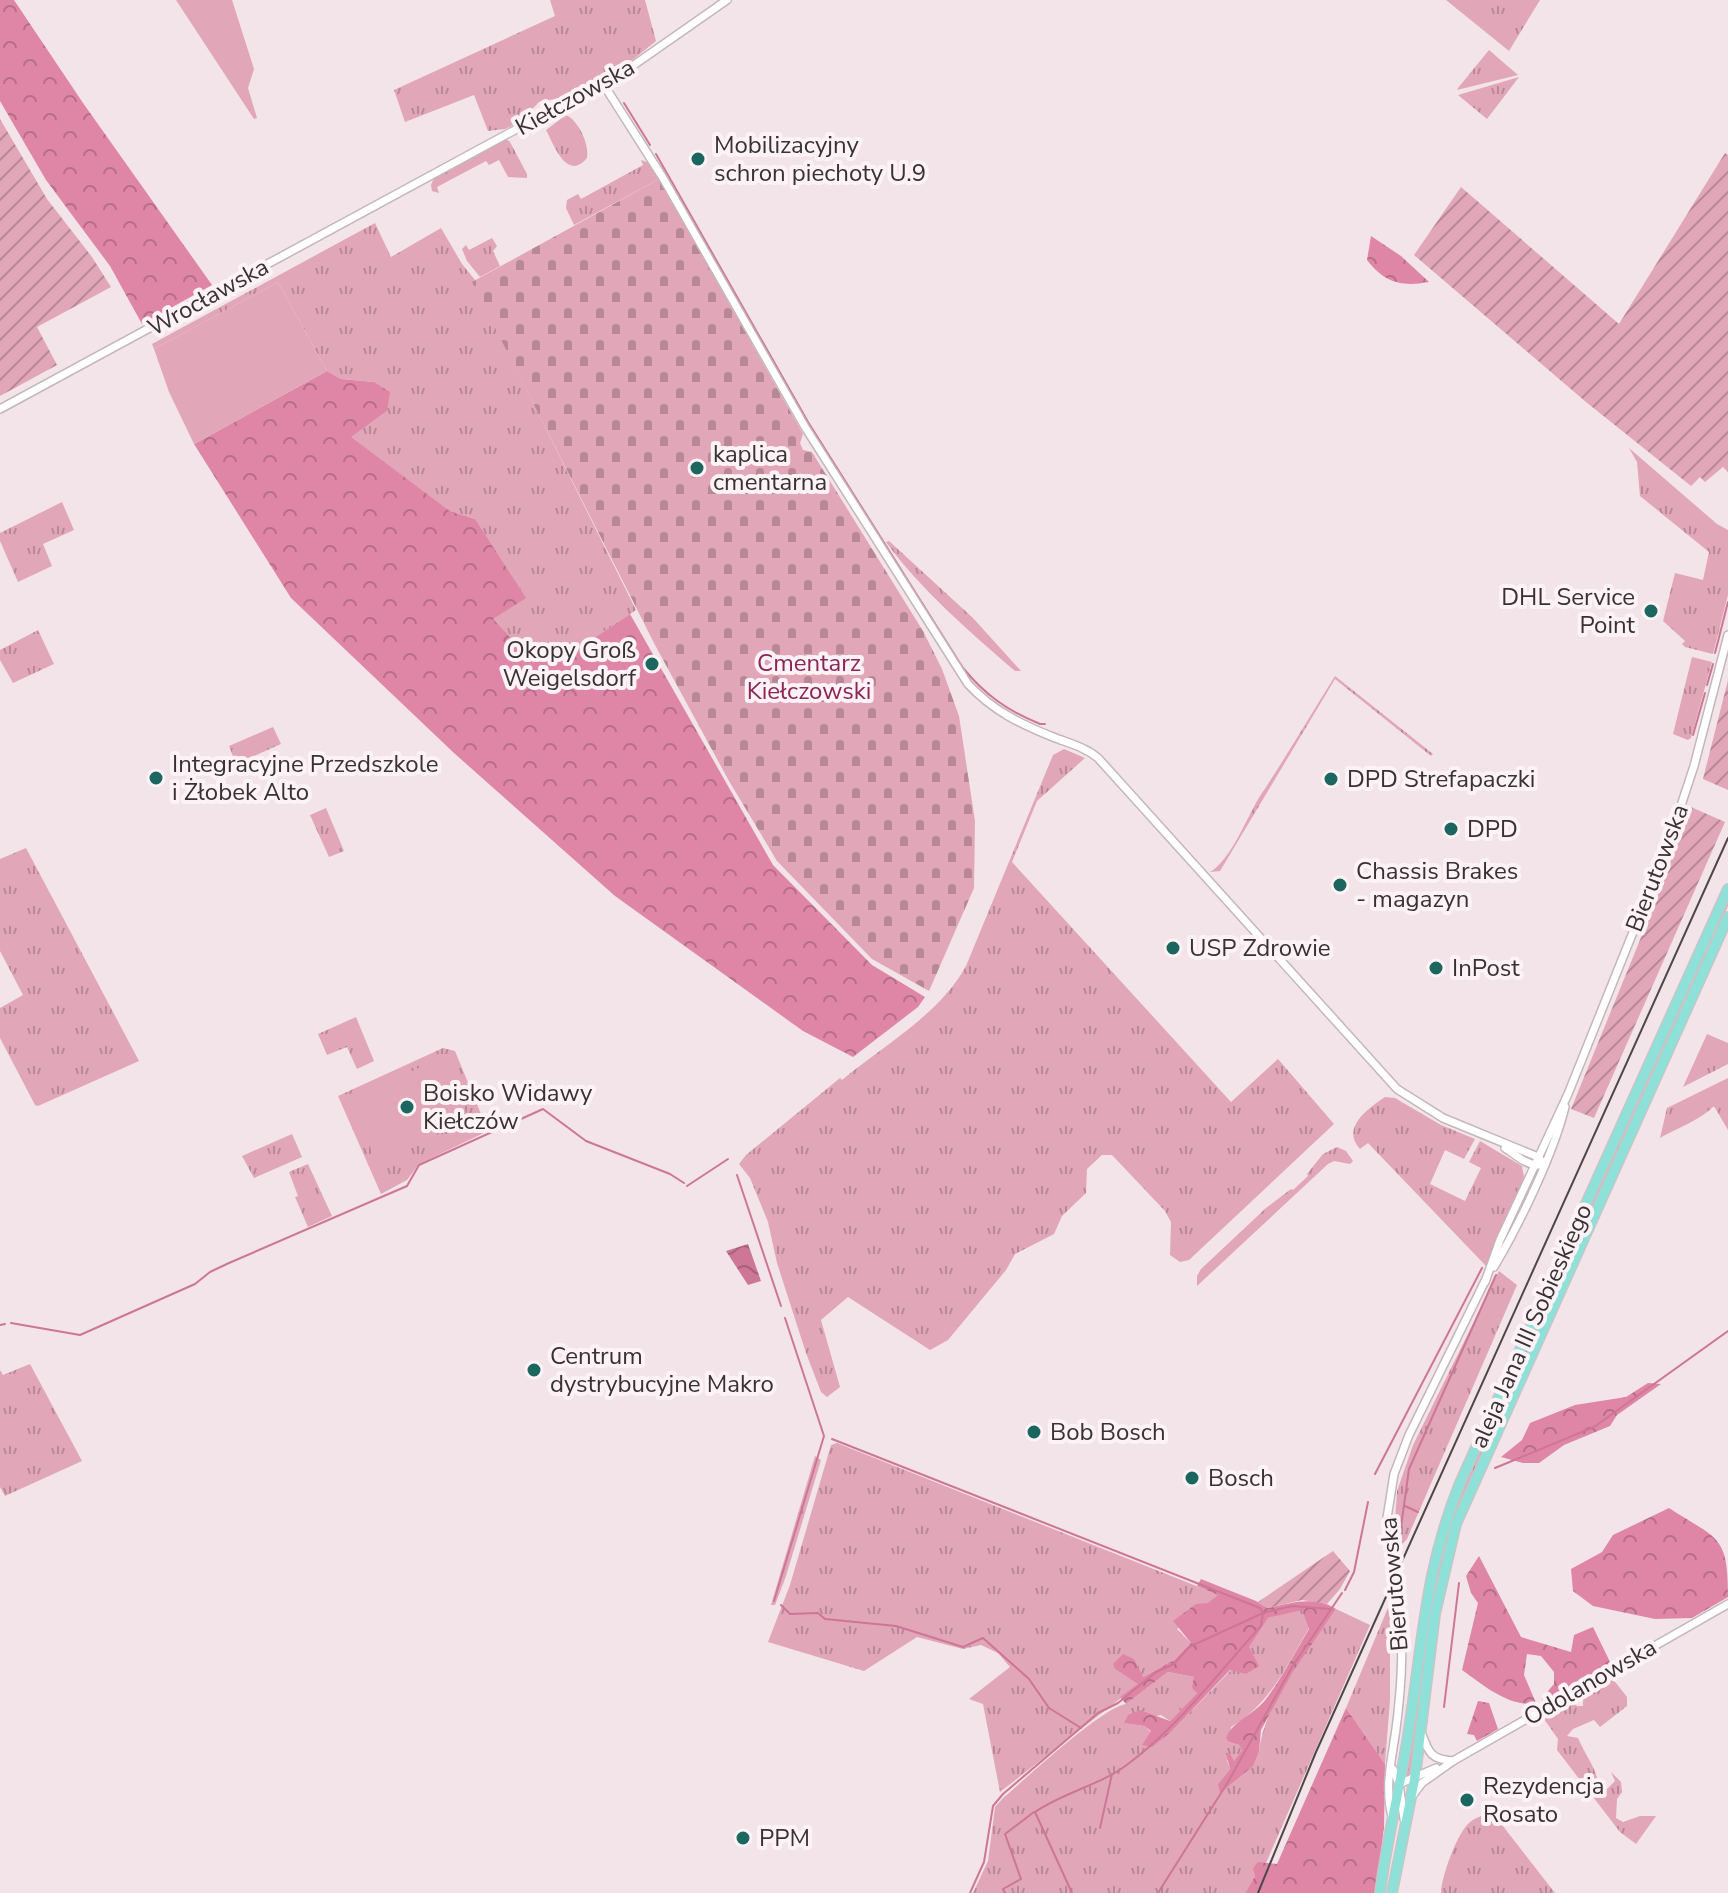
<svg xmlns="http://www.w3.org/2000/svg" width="1728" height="1893" viewBox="0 0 1728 1893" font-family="'Nunito Sans',sans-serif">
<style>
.grass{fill:url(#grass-tufts)}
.forest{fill:url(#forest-crowns)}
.cemetery{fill:url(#cemetery-stones)}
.park{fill:#e2a6b9}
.garden{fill:url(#garden-furrows)}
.water{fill:url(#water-waves)}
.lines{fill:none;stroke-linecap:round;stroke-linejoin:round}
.stream{stroke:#cd7696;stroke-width:2}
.minor-casing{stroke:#c4b7bb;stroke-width:10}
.major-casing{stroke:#c7c6c6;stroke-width:12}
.minor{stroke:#fff;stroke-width:7}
.major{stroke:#8de1d8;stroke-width:9}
.rail{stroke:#4e4749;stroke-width:2}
.minor-bridge-casing{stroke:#c4b7bb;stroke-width:10;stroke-linecap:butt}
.minor-bridge{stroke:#fff;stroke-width:7}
.poi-dot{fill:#1b665e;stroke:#fdf2f6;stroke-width:3}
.labels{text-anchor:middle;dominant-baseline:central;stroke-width:8;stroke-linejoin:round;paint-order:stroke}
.street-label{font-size:24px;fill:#383234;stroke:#fdf2f6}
.poi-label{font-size:24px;fill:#383234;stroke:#fdf2f6;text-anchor:start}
.park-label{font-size:24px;fill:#8c2553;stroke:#fdf2f6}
</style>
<defs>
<pattern id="grass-tufts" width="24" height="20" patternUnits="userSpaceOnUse" patternTransform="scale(2)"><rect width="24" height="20" fill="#e2a6b9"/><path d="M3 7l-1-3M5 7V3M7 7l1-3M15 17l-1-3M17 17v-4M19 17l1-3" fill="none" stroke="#b88897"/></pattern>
<pattern id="forest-crowns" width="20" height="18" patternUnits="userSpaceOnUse" patternTransform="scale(2)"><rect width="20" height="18" fill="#df86a6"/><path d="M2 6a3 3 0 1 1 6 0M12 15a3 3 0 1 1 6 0" fill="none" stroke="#b66e88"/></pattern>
<pattern id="cemetery-stones" width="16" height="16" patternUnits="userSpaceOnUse" patternTransform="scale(2)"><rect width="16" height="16" fill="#e2a6b9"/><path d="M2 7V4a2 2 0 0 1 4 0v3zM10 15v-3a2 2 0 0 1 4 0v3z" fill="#b88897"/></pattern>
<pattern id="garden-furrows" width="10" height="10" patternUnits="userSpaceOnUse" patternTransform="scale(2)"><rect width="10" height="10" fill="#e2a6b9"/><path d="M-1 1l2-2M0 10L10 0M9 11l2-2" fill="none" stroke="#b88897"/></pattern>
<pattern id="water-waves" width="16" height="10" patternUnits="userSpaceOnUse" patternTransform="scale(2)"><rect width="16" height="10" fill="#cd7696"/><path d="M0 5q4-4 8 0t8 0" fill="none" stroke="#a7617b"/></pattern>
</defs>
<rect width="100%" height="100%" fill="#f2e4e8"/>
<!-- grass -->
<g class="grass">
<polygon points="550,0 645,0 656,41 630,62 566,97 539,102 521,121 505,129 488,131 474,95 405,122 394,90 555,16"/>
<polygon points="1446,0 1540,0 1509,51"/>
<polygon points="1489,50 1518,75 1457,90 1458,88"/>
<polygon points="1519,77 1487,119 1458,95"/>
<path d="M566 115C577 119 590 144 587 158 567 182 554 145 546 130Z"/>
<polygon points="506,139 510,142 527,174 527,178 508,177 499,160 489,165 486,161 437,187 439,193 432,191 431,185 434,178"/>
<polygon points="641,160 650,163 659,179 574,225 566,208 567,200 578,194 581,199 643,165"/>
<polygon points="375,223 391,257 441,228 462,264 475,280 473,282 636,610 561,660 532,661 492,619 475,519 450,511 350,437 387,411 374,382 341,379 327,371 278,282 154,349 152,344"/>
<polygon points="492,238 497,246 493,251 500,266 480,277 467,261 462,249 466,245 469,250"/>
<polygon points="1629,448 1717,524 1728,530 1728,595 1713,654 1685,647 1682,644 1685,641 1663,621 1675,573 1703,580 1709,552 1640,496 1637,462"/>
<polygon points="62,502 74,530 43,544 52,566 18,582 0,541 0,533"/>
<path d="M889 541 973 618 1021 671H1015C970 632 921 590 886 542Z"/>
<polygon points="38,630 54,664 13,683 0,660 0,650"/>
<polygon points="1692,657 1712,662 1691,738 1688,740 1673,734"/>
<path d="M1335 676 1433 754 1431 756 1335 679 1220 871 1210 872C1231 860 1247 817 1260 796 1286 757 1310 716 1335 676Z"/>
<polygon points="273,727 281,744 236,764 229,746"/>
<path d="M1064 749 1085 758 1037 801 1012 862 1231 1102 1278 1059 1334 1124 1189 1260 1180 1262 1170 1255 1171 1222 1165 1211 1112 1155H1102L1087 1169 1086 1193 1062 1216 1054 1234 1015 1254 1006 1270 948 1340 930 1350 848 1297 821 1320 840 1387 827 1397 821 1392 806 1353 777 1263 768 1222 750 1178 739 1164 746 1155 840 1078 842 1080C884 1045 940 1014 966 966L1053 755Z"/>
<polygon points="326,808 344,851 329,857 310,815"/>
<polygon points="26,848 139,1061 38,1106 35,1105 0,1038 0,1008 23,995 0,951 0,859"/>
<polygon points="1728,899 1728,906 1703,964 1496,1420 1453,1522 1433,1598 1411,1775 1405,1777 1429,1605 1447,1528 1467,1477"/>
<polygon points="356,1017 374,1061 357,1069 347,1047 327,1055 318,1034"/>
<polygon points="1707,1034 1728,1043 1728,1064 1683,1087"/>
<polygon points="443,1048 455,1051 488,1131 419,1164 407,1180 381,1194 338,1096"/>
<path d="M1728 1078V1130L1714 1106C1699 1121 1679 1127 1660 1138L1667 1108Z"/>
<path d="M1385 1097 1395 1098 1441 1125 1475 1139 1464 1159 1445 1150 1430 1184 1465 1201 1481 1168 1469 1162 1480 1141 1522 1166 1524 1177 1486 1266 1368 1143 1360 1149C1341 1128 1367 1109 1385 1097Z"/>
<polygon points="292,1134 302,1157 254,1178 242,1156"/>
<polygon points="1337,1147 1346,1151 1353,1161 1350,1164 1334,1161 1328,1164 1197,1286 1197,1276 1201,1269 1266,1208 1291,1189 1293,1190 1308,1176 1307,1174 1323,1154"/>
<polygon points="308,1164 332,1216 308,1227 295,1197 298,1196 289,1172"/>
<polygon points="1499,1271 1517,1285 1407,1539 1398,1549 1395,1520 1397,1491 1413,1445"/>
<polygon points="30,1364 82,1461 5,1496 0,1487 0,1370 3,1375"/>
<polygon points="837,1443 1219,1595 1177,1629 1191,1643 1174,1660 1143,1677 1115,1669 1139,1684 1000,1792 983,1704 969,1699 1010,1667 998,1653 981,1645 963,1649 917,1637 864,1671 768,1642 790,1585 831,1445"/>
<polygon points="815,1456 821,1460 786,1576 775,1605 771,1605"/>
<polygon points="1390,1603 1390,1700 1385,1764 1346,1708"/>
<path d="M1302 1609 1309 1628C1286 1667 1270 1704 1231 1727L1229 1742 1239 1745 1242 1750 1234 1761 1227 1760 1230 1769 1218 1784 1259 1751C1265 1701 1308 1650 1336 1609L1370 1625 1266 1863H1258L1255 1876 1245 1893H973L988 1861 995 1807 1004 1797C1028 1777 1101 1708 1126 1704L1168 1672 1194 1677 1197 1693 1170 1721 1161 1715 1125 1723 1144 1726 1151 1732 1172 1731 1231 1670 1268 1618Z"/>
<path d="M1612 1678 1627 1697V1706L1600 1727 1594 1720 1573 1729 1567 1736 1578 1738C1586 1757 1597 1768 1599 1788L1604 1792 1615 1781 1611 1772 1621 1782 1622 1792 1617 1799 1616 1818 1623 1822 1640 1816H1656L1636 1844 1620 1832 1557 1750 1558 1739 1544 1719 1571 1700 1577 1706H1583V1696Z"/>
<path d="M1492 1812 1555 1893H1441C1441 1878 1457 1833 1469 1823 1475 1817 1485 1815 1492 1812Z"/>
</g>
<!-- forest -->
<g class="forest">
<polygon points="0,0 14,0 83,103 212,285 142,324 110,266 46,180 0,101"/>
<path d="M1371 236 1401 256 1429 282C1401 287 1385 283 1367 260Z"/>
<polygon points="327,371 341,379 374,382 390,392 387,411 351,437 450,511 475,519 526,598 493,619 532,661 561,660 630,614 773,865 872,965 925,997 918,1007 853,1057 803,1031 615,896 454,753 291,598 194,444"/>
<polygon points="1648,1383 1661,1384 1617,1415 1610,1426 1564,1445 1539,1463 1523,1463 1501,1457 1522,1440 1530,1423 1575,1405 1626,1397"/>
<path d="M1669 1508C1718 1540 1728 1534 1728 1597L1692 1618 1655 1619 1593 1606 1573 1591 1571 1569 1602 1552 1613 1535Z"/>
<path d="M1479 1556 1521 1637 1571 1652 1574 1635 1593 1627 1611 1664 1541 1706 1543 1697 1554 1684V1672L1541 1656 1527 1654 1524 1675 1536 1703C1510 1708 1483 1685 1462 1670L1478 1603 1471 1593 1466 1576Z"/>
<path d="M1201 1579 1256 1601 1268 1608C1290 1603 1316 1595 1336 1609L1292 1673 1261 1730 1259 1751 1253 1766 1220 1793 1218 1784 1230 1769 1226 1753 1230 1754 1234 1761 1242 1750 1239 1745 1229 1742 1226 1738C1233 1720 1254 1715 1266 1699 1282 1678 1295 1652 1309 1629L1302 1610 1268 1618 1249 1647 1259 1666 1246 1674 1230 1670 1172 1731 1152 1747 1142 1745 1151 1731 1144 1726 1124 1723 1128 1715 1140 1710 1170 1721 1197 1693 1192 1688 1194 1677 1168 1672 1126 1704 1120 1697 1138 1684 1115 1669 1113 1664 1123 1654 1134 1659 1143 1677 1174 1660 1191 1643 1173 1621 1196 1604 1208 1603 1218 1595 1197 1586Z"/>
<polygon points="1478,1701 1489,1703 1498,1729 1477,1741 1474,1735 1467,1734"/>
<polygon points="1346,1708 1385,1764 1384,1827 1376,1893 1245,1893 1255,1876 1253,1868 1258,1862 1277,1864"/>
</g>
<!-- cemetery -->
<polygon class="cemetery" points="659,179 803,434 800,443 803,450 812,452 923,631 942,669 959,716 975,821 974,888 929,991 872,959 777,861 729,781 655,645 472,282"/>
<!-- park -->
<g class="park">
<polygon points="176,0 232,0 254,69 248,88 257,118 254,119"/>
<polygon points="278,282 327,371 194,444 169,392 154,349"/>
<polygon points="441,1058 467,1114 374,1156 348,1100"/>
</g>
<!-- garden -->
<g class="garden">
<polygon points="0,119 47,199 92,257 111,287 37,327 57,365 0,396"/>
<polygon points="1725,153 1728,155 1728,472 1723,467 1705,482 1700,477 1691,486 1586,402 1414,255 1461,187 1619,324"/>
<polygon points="1728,680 1728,790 1703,779"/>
<polygon points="1691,807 1725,822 1594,1118 1571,1109 1651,913"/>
<polygon points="1333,1551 1350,1571 1340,1589 1327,1604 1302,1600 1268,1608 1258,1602"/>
</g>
<!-- water -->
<polygon class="water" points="748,1244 761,1281 748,1285 726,1251"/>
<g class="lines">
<!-- stream -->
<g class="stream">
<polyline points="624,103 650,145"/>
<path d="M656 154 808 422 963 668C985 695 1008 711 1040 724H1045"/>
<polyline points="1715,653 1728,602"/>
<polyline points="1707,685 1713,664"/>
<polyline points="1693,735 1705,693"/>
<polyline points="737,1175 781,1306"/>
<polyline points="687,1186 728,1159"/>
<polyline points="11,1323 80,1335 195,1284 210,1272 229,1263 407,1186 419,1165 543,1109 586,1141 670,1174 684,1183"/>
<polyline points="0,1325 5,1324"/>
<polyline points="832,1439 1260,1608 1263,1612"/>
<polyline points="1495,1468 1594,1427 1728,1331"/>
<polyline points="1375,1474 1482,1268"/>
<polyline points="1405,1506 1418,1512"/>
<polyline points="1401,1527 1409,1469 1496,1275"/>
<polyline points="1345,1590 1354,1572 1368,1502"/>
<polyline points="774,1601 824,1436 785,1318"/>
<polyline points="781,1605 790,1614 818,1613 825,1619 896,1626 963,1647 983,1638 1029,1679 1049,1708 1081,1728"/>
<polyline points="1444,1707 1459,1583"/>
<polyline points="1100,1828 1112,1774"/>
<polyline points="970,1893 984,1862 993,1806 1003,1794 1098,1713 1118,1703 1156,1672 1174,1664 1189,1647 1263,1613"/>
<polyline points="1005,1893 1003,1889 1021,1879 1005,1834 1034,1812"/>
<path d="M1072 1893 1035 1812C1064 1792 1101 1785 1128 1764 1180 1725 1218 1673 1261 1626L1263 1613 1292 1606 1330 1609"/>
<polyline points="1158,1893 1228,1782 1292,1667 1342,1593"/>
</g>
<defs>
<g id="minor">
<path d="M602 82 663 178 805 427 968 684C992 710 1020 724 1053 737 1068 743 1085 747 1098 758L1397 1089 1443 1118 1538 1157 1544 1164"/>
<polyline points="0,409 631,67 727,0"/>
<path d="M1505 1148C1515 1154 1527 1166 1539 1165"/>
<path d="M1494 1267C1519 1225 1553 1155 1565 1107"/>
<polyline points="1485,1282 1500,1240 1568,1094 1668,845 1694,766 1728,635"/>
<polyline points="1393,1573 1387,1518 1394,1474 1409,1435 1485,1281"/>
<path d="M1421 1732C1429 1753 1430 1759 1453 1761"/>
<polyline points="1393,1769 1399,1784 1404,1819"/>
<polyline points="1399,1784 1436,1768"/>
<polyline points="1412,1796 1422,1783 1453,1761 1728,1604"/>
<path d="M1392 1816C1384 1788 1392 1758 1396 1729 1402 1683 1405 1636 1396 1590"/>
</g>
<g id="major">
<path d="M1380 1893C1387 1838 1401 1784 1409 1729 1423 1640 1425 1569 1460 1483L1728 889"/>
<polyline points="1392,1893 1415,1777 1435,1614 1456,1524 1728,917"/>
</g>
</defs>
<!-- minor casing -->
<use href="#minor" class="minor-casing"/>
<!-- major casing -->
<use href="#major" class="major-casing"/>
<!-- minor -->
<use href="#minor" class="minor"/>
<!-- major -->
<use href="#major" class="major"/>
<!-- rail -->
<polyline class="rail" points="1258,1893 1316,1752 1728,838"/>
<defs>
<polyline id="minor-bridge" points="1393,1573 1396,1590"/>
</defs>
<!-- minor-bridge casing -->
<use href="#minor-bridge" class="minor-bridge-casing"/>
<!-- minor-bridge -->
<use href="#minor-bridge" class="minor-bridge"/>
</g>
<!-- markers -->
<g class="poi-dot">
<circle cx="698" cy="159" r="8"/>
<circle cx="697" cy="468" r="8"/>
<circle cx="1651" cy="611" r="8"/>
<circle cx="652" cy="664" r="8"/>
<circle cx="156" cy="778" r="8"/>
<circle cx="1331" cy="779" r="8"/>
<circle cx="1451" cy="829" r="8"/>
<circle cx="1340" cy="885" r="8"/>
<circle cx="1173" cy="948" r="8"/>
<circle cx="1436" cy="968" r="8"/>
<circle cx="407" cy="1107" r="8"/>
<circle cx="534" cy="1370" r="8"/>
<circle cx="1034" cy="1432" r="8"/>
<circle cx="1192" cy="1478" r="8"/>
<circle cx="1467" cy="1800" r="8"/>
<circle cx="743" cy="1838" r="8"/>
</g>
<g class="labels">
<!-- street labels -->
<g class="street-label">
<text transform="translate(575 97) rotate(-29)">Kiełczowska</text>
<text transform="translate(208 297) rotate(-29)">Wrocławska</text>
<text transform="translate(1657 868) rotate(-69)">Bierutowska</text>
<text transform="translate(1531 1326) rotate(-66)">aleja Jana III Sobieskiego</text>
<text transform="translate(1394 1584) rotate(-95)">Bierutowska</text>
<text transform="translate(1590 1682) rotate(-30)">Odolanowska</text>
</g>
<!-- poi labels -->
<g class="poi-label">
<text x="714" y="145">Mobilizacyjny<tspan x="714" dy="28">schron piechoty U.9</tspan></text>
<text x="713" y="454">kaplica<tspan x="713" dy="28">cmentarna</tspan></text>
<text x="1635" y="597" text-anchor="end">DHL Service<tspan x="1635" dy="28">Point</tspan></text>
<text x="636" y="650" text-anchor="end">Okopy Groß<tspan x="636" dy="28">Weigelsdorf</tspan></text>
<text x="172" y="764">Integracyjne Przedszkole<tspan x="172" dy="28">i Żłobek Alto</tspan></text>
<text x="1347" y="779">DPD Strefapaczki</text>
<text x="1467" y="829">DPD</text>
<text x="1356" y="871">Chassis Brakes<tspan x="1356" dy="28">- magazyn</tspan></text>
<text x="1189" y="948">USP Zdrowie</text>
<text x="1452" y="968">InPost</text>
<text x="423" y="1093">Boisko Widawy<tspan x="423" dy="28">Kiełczów</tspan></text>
<text x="550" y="1356">Centrum<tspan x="550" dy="28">dystrybucyjne Makro</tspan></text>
<text x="1050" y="1432">Bob Bosch</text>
<text x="1208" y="1478">Bosch</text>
<text x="1483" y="1786">Rezydencja<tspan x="1483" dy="28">Rosato</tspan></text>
<text x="759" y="1838">PPM</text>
</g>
<!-- park labels -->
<g class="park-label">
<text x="809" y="663">Cmentarz<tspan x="809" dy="28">Kiełczowski</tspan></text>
</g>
</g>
</svg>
